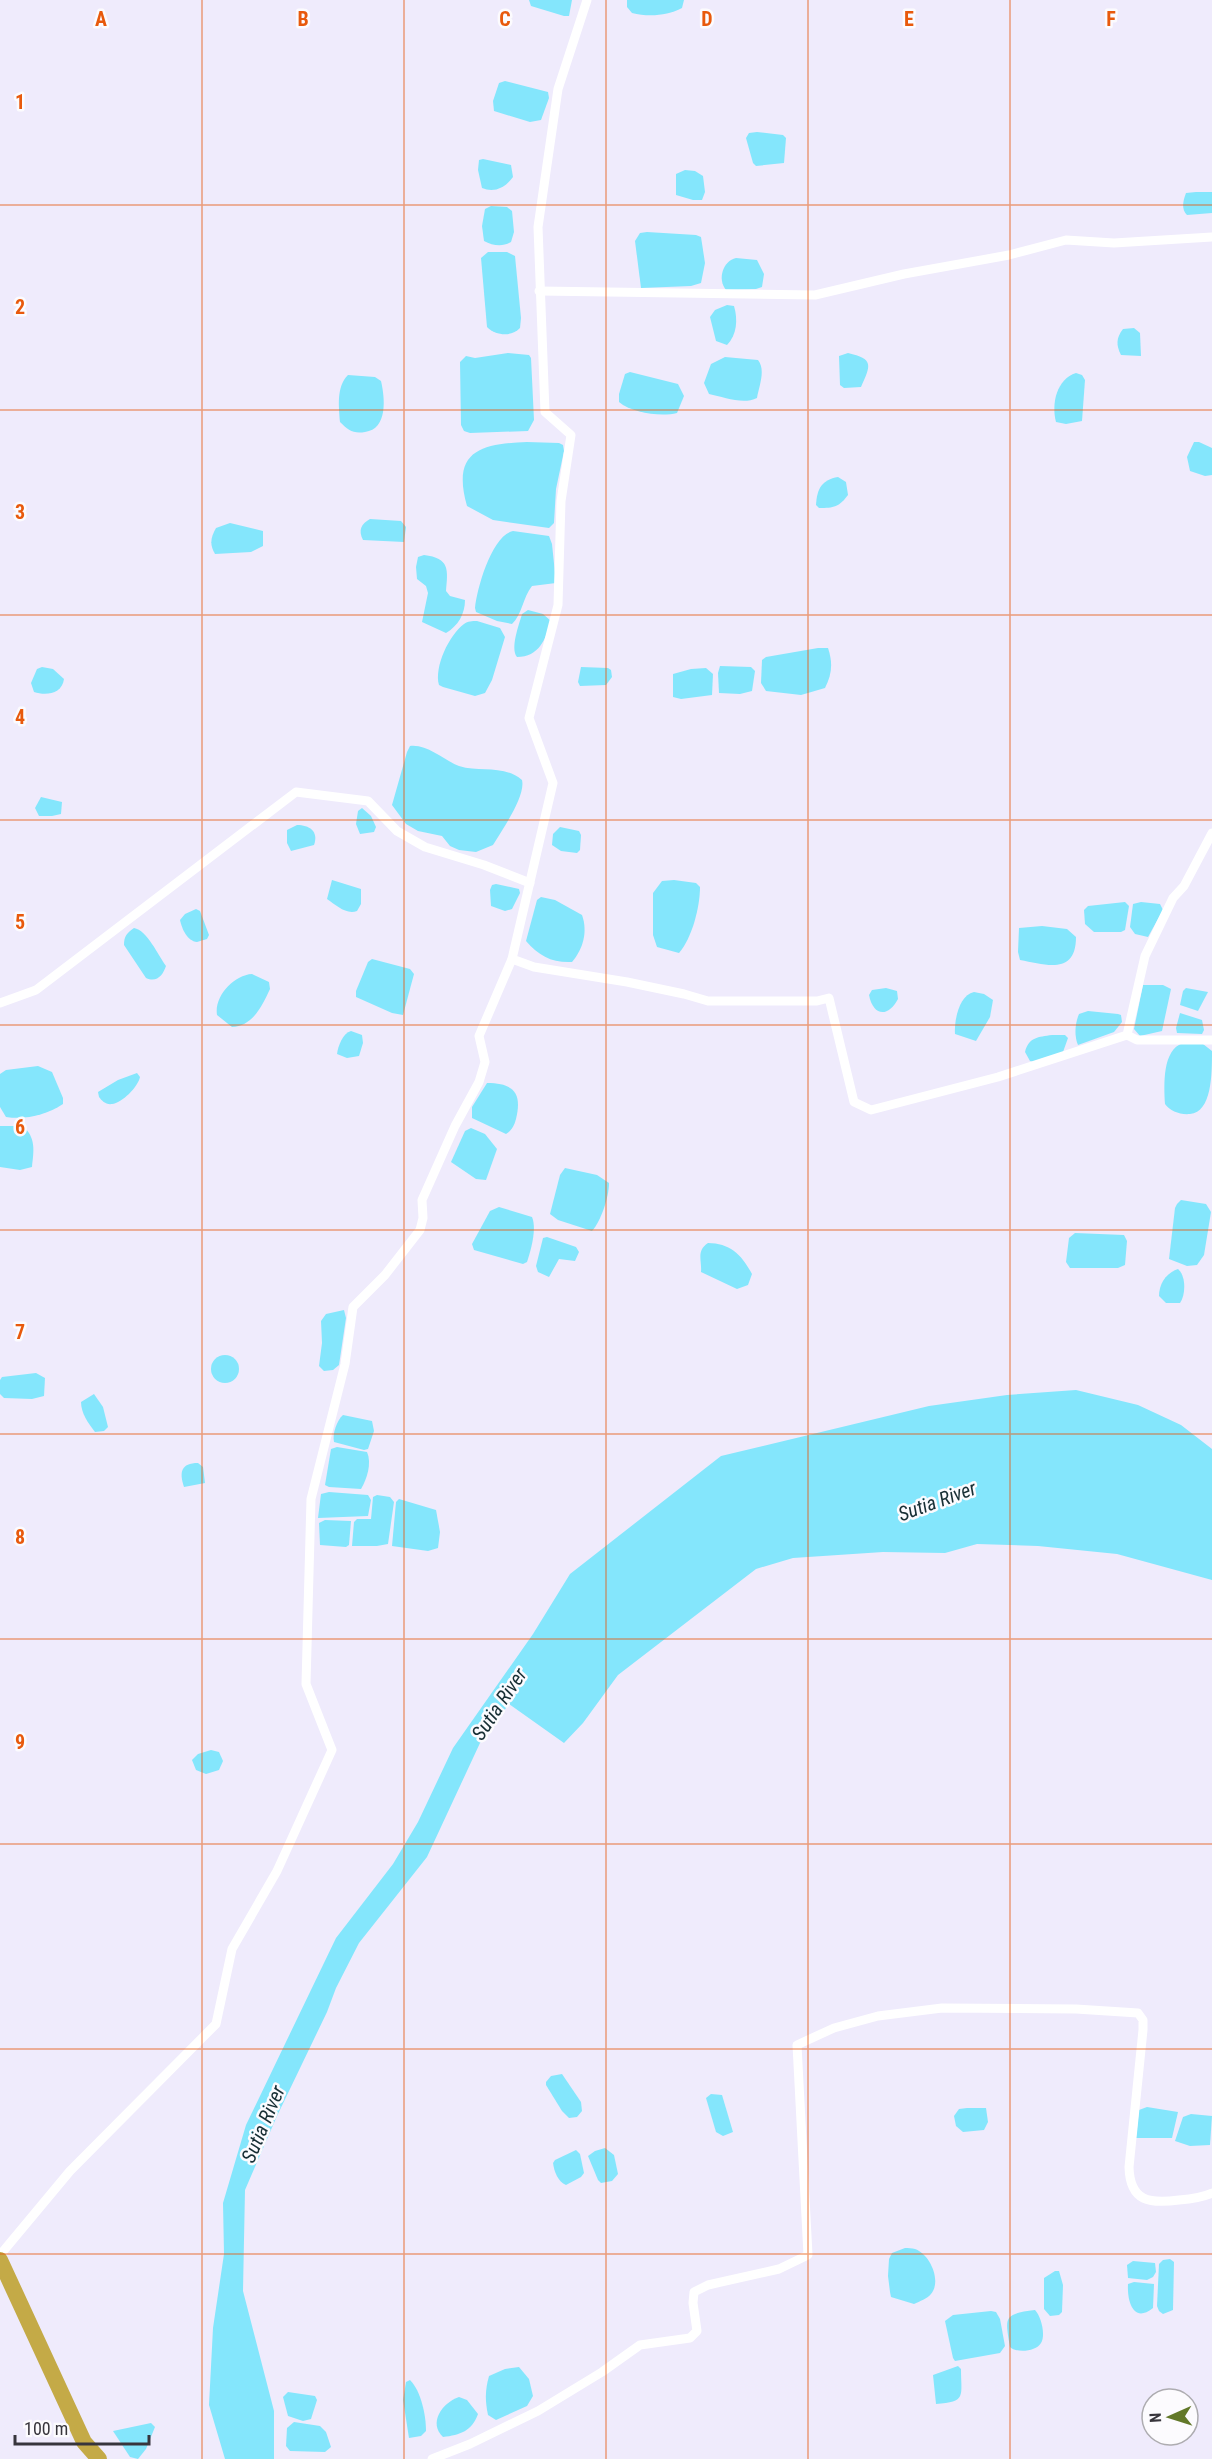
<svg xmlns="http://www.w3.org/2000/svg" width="1212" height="2459" viewBox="0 0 1212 2459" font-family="'Roboto Condensed',sans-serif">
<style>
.water{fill:#84e6fc}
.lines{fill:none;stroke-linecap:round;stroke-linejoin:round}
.minor{stroke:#fff;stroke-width:9}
.trunk{stroke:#c4aa47;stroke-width:16}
.grid{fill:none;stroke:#e8590c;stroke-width:1.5;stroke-opacity:0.55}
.labels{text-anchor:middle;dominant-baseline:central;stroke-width:5;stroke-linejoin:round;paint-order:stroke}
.water-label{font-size:20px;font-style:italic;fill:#182f35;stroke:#fcfbfe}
.grid-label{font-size:20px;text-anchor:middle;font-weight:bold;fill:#e8590c;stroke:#fcfbfe;stroke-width:5;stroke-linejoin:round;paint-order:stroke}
</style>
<rect width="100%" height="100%" fill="#efebfc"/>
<!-- water -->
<g class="water">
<polygon points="529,0 572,0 569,16 564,16 531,6"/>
<path d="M627 0H684L682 8C667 16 648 17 632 13L627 7Z"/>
<polygon points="505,81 548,92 549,98 541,120 530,122 494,111 493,101 499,83"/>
<polygon points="757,132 783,135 786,138 784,163 756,166 753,163 746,138 749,133"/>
<path d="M483 159 511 165 513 177C505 188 494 193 482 188L478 170 479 160Z"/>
<polygon points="685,170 695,171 703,176 705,192 702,200 693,200 676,195 676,174"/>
<path d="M1196 192H1212V213L1187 215C1181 209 1183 201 1186 193Z"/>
<path d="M491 206 507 207 512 211 514 232 511 242C503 247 493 246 484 241L482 226 485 209Z"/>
<polygon points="647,232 696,235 701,237 705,263 701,283 691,286 641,288 635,241 640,233"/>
<path d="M488 252H507L515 256 521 318 520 328C512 337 496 336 487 327L481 258Z"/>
<path d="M736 258 757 260 764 274 762 287 756 289 726 290C717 279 723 261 736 258Z"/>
<path d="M727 305 734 306C738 319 737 335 727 345L716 341 710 317 715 310Z"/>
<path d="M1134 328 1140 333 1141 356 1121 355C1116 345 1116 338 1123 329Z"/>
<polygon points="508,353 529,355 531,358 534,420 528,431 470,433 464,431 461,425 460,362 466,356 475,358"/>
<path d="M848 353C874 359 871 365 861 387L844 388 840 385 839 356Z"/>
<path d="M725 357 758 360C766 370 759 386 757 398 743 405 724 397 709 394L704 383 711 364Z"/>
<path d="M630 372 678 384 684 396 677 413C661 417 632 413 619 402V394L625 374Z"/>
<path d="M1076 373 1082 375 1085 380 1082 421 1066 424 1056 422C1051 403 1057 379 1076 373Z"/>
<path d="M348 375 375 377 381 381C385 398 388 429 365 432 353 434 348 430 340 422 339 407 336 387 348 375Z"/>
<path d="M527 442 559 443 563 445 564 451 556 489 554 523 549 528 493 520 467 506C451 450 482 444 527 442Z"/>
<polygon points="1194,442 1199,442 1212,448 1212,475 1205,476 1190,471 1187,457"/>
<path d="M838 477 846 482 848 495C839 507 834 508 819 508L816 505C817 488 822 480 838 477Z"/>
<path d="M370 519 401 521 406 527 404 542 363 540C358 530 361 524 370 519Z"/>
<path d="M230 523 263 531V546L251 552 215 554C209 544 211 537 216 528Z"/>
<path d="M513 531 549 536 552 544 556 583 532 586C523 597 522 615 512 624L497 621 476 612 475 608C477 588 492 535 513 531Z"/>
<path d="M424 555C450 558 448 570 446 591L450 596 465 600C465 614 458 626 446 633L422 622 428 593 426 586 417 579 416 567 418 557Z"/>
<path d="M528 610 543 614 551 621C546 639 539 657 517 657 510 648 519 625 522 614Z"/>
<path d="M477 621 500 628 505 637 492 680 485 693 475 696 443 687 439 685C434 667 449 635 464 624 468 621 472 621 477 621Z"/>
<path d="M818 648H828C833 663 832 674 825 688L801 695 766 691 761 683 762 660 766 657Z"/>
<polygon points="720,666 751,667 755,671 752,691 740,694 719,693 718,673"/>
<path d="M42 667 53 669 64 679C62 694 46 696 34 692L31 683 37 669Z"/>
<polygon points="581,667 608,668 611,670 612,677 606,685 580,686 578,682"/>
<polygon points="706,668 713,674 712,695 681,699 673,697 673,674 691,669"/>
<path d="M410 746C428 744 443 760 459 766 481 773 503 764 522 780 526 796 502 830 493 845L476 852 459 850 450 846 442 836 418 831 406 824 392 805 407 752Z"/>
<polygon points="41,797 62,802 61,814 52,816 39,816 35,808"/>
<polygon points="362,808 371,816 376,827 374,832 360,834 356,824 358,811"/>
<path d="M297 825C309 825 319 831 314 845L291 851 287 843V830Z"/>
<polygon points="560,827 579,831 581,835 580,850 577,853 561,851 552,845 553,834"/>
<path d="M332 880 361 889V904L357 911C346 915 336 905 327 899Z"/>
<path d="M674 880 696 883 700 887C700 907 692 938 679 953L657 947 653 935V893L662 881Z"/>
<polygon points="496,884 519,889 520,893 512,909 505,911 491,906 490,890 492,885"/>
<path d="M541 897 555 900 582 915C588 932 583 949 572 962 552 963 539 956 526 941L537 900Z"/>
<polygon points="1125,902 1129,906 1125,930 1121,932 1094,932 1085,924 1084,910 1088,906"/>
<polygon points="1141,902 1160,904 1163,910 1148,937 1135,934 1130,927 1133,904"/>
<path d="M196 909 200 911 209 935 207 939 197 942C187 941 182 929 180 920L185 914Z"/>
<path d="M1042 926 1067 929 1076 937C1076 975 1047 965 1020 960L1018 952 1019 928Z"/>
<path d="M134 928C147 930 158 955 166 966 163 975 157 983 146 978L124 945C124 936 127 933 134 928Z"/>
<polygon points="372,959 410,969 414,974 403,1015 392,1013 356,997 356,991 368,962"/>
<path d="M252 974 269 982 270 989C262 1006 253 1026 232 1027L217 1015C214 996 234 975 252 974Z"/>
<polygon points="1143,985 1163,985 1171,989 1162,1031 1140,1036 1134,1029"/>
<path d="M886 988 897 991 898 999C888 1018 873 1016 869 995L872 990Z"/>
<polygon points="1186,988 1208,992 1198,1011 1180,1005 1183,991"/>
<path d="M974 992 984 994 993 1000 990 1017 976 1041 955 1034C954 1021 959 995 974 992Z"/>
<path d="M1088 1011 1118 1014 1121 1015 1122 1022 1114 1032 1078 1045C1074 1036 1075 1023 1079 1014Z"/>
<polygon points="1180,1013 1202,1020 1204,1030 1202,1034 1177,1033 1176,1028"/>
<path d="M351 1031 362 1035 363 1043 359 1056 347 1058 337 1054C338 1046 343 1033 351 1031Z"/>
<path d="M1052 1035H1065L1068 1038 1063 1052 1033 1062 1030 1061 1025 1052C1029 1037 1038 1037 1052 1035Z"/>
<path d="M1183 1043 1203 1044 1212 1051C1212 1074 1212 1112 1190 1114 1180 1115 1170 1111 1165 1104 1164 1085 1162 1050 1183 1043Z"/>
<path d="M38 1066 52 1072 63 1098V1104C46 1115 26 1120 6 1117L0 1107V1074L6 1070Z"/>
<path d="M137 1073 140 1077C138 1087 122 1103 112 1104 106 1105 102 1101 99 1097L98 1092 118 1080Z"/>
<path d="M487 1083C515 1083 522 1094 516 1119 514 1126 512 1130 506 1134L472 1118V1107Z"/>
<path d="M0 1126H23C36 1138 34 1150 32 1167L20 1170 0 1167Z"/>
<polygon points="471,1128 485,1134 497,1149 486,1180 476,1179 451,1162 465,1131"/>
<path d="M565 1168 597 1175 609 1183C609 1197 601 1221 592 1231L558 1220 550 1214 560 1175Z"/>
<polygon points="1181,1200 1206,1204 1211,1212 1204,1255 1197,1265 1187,1266 1169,1259 1175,1208 1177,1204"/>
<path d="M499 1207 532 1217C537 1229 531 1250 527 1262L523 1264 474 1250 472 1244 490 1211Z"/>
<polygon points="1075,1233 1124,1235 1127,1241 1125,1265 1118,1268 1070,1268 1066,1262 1069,1238"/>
<polygon points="547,1237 576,1247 579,1252 575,1261 559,1259 549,1277 538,1272 536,1266 543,1238"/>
<path d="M708 1243C730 1243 742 1255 752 1274L748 1285 737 1289 701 1272C702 1260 696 1251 708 1243Z"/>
<path d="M1178 1269C1186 1276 1186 1294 1180 1303H1166L1159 1296C1159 1284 1166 1273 1178 1269Z"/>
<polygon points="344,1310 346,1318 339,1365 333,1370 324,1371 319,1366 322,1343 321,1321 326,1314"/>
<circle cx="225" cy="1369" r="14"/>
<polygon points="36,1373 45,1378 44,1396 32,1399 4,1398 0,1394 0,1380 2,1377"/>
<polygon points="1076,1390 1138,1405 1181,1425 1212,1449 1212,1580 1117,1554 1038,1546 977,1544 945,1553 883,1552 793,1558 756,1569 618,1675 583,1723 564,1743 509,1704 480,1743 427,1857 359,1943 336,1988 327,2012 277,2116 245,2190 243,2291 274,2411 274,2459 225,2459 209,2405 213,2328 224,2254 223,2203 246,2125 336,1938 393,1864 418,1822 453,1748 533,1634 570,1574 721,1456 929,1406 1007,1395"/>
<path d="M94 1394 103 1407 108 1427 104 1431 95 1432C88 1423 81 1413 81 1402Z"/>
<path d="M343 1415 372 1421 374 1431 368 1449 364 1450 334 1442C332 1434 337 1420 343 1415Z"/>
<path d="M337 1447 367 1452C372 1463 367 1479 361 1489L329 1487 325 1485 331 1449Z"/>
<path d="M198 1463 203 1467 205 1483 184 1487C179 1472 181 1463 198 1463Z"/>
<polygon points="329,1492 368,1495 371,1500 368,1516 318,1518 321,1494"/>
<polygon points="377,1495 390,1497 394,1502 388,1544 377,1546 352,1546 354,1522 357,1519 371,1519 373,1497"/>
<polygon points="399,1499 436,1510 440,1532 438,1548 428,1551 392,1546 396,1502"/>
<polygon points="325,1520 351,1521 349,1545 346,1547 320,1545 319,1523"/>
<polygon points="211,1750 219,1752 223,1761 219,1770 206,1774 196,1770 192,1760 198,1754"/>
<polygon points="562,2074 581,2102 582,2111 577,2117 569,2118 562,2111 546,2085 546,2082 551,2076"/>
<polygon points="711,2094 722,2095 733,2132 723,2136 716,2132 706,2098"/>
<polygon points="1147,2107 1178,2112 1172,2138 1136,2138 1139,2110"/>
<polygon points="967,2108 986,2108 988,2122 984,2130 963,2132 956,2126 954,2116 959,2109"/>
<polygon points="1191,2114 1212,2116 1210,2145 1190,2146 1175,2141 1183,2117"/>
<polygon points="605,2148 614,2155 618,2174 612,2181 601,2183 598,2180 588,2156 595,2151"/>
<path d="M576 2150 580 2154 584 2173 581 2177 566 2185C558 2182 554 2171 553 2163L555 2160Z"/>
<path d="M905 2248C908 2248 912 2248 915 2249 930 2254 942 2281 931 2294 927 2299 920 2301 914 2304L891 2297 890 2292 888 2276 889 2259 892 2253Z"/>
<polygon points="1170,2259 1174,2262 1173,2310 1163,2314 1159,2311 1157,2306 1159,2264 1163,2260"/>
<polygon points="1133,2261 1155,2263 1156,2272 1153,2277 1147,2280 1128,2278 1127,2265"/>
<polygon points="1055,2271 1059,2271 1063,2285 1062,2312 1059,2315 1050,2316 1044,2309 1044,2278"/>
<path d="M1134 2282 1154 2284 1153 2308C1133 2324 1127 2301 1128 2284Z"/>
<path d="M1035 2310C1041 2316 1046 2335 1041 2343 1036 2352 1016 2353 1010 2347 1005 2317 1003 2314 1035 2310Z"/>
<polygon points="991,2311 996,2312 1000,2319 1005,2346 1000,2353 955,2361 953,2358 945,2321 953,2315"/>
<path d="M958 2366 961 2369C961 2396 967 2402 936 2404L933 2375Z"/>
<path d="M519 2367 529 2379 533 2396 527 2406 496 2420 488 2415C485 2401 485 2390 489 2376L505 2369Z"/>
<path d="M410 2380C421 2391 426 2415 426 2431L421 2436 409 2438 403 2400 406 2382Z"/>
<polygon points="288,2392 315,2396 317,2400 311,2419 303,2421 288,2416 283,2397"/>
<path d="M459 2397 467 2400 478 2414C472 2431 460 2435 443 2437 428 2423 442 2403 459 2397Z"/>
<polygon points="294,2422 320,2426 326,2432 331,2447 325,2452 290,2451 286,2446 287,2428"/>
<polygon points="151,2423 155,2427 146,2449 138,2459 130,2457 113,2431"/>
</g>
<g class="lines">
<!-- minor -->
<g class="minor">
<polyline points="539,291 815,295 904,274 1009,255 1066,240 1114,243 1212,237"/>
<polyline points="512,959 534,967 627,982 684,994 708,1001 817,1001 829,998 854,1102 871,1110 998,1077 1127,1035 1145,956 1173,898 1184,886 1212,833"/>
<polyline points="0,1003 36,990 296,792 368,801 397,831 425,847 484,865 530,883"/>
<polyline points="1127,1035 1137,1040 1212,1040"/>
<polyline points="0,2255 70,2171 216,2024 232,1949 277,1871 332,1750 306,1684 311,1499 345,1364 353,1307 385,1275 420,1230 423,1218 422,1200 455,1126 479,1082 485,1062 479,1036 512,959 553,783 529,718 558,605 561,501 571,435 545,412 538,227 558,89 587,0"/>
<path d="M432 2459 470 2444 538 2411 602 2372 640 2345 690 2338 697 2331 693 2303 694 2292 708 2285 779 2269 808 2255 797 2045 834 2028 878 2016 942 2008 1076 2009 1138 2013 1143 2020V2030L1129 2167C1130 2202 1150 2204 1179 2200 1190 2199 1201 2198 1212 2193"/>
</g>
<!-- trunk -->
<polyline class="trunk" points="0,2260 84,2442 99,2459"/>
</g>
<!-- grid -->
<path class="grid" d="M202 0V2459M404 0V2459M606 0V2459M808 0V2459M1010 0V2459M0 205H1212M0 410H1212M0 615H1212M0 820H1212M0 1025H1212M0 1230H1212M0 1434H1212M0 1639H1212M0 1844H1212M0 2049H1212M0 2254H1212"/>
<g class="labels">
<!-- water labels -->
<g class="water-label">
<text transform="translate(937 1501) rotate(-20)">Sutia River</text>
<text transform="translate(499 1704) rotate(-56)">Sutia River</text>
<text transform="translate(263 2124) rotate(-67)">Sutia River</text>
</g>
</g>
<g class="grid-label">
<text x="101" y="26">A</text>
<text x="303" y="26">B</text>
<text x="505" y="26">C</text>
<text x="707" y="26">D</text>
<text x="909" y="26">E</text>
<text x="1111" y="26">F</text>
<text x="20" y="109">1</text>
<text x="20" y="314">2</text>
<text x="20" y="519">3</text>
<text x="20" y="724">4</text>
<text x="20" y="929">5</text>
<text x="20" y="1134">6</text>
<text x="20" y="1339">7</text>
<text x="20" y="1544">8</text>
<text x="20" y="1749">9</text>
</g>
<!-- north arrow -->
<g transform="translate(1170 2417) rotate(267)"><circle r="28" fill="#fcfbfe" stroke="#adacb0" stroke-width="1.5"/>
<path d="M0-4.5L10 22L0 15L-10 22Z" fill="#627829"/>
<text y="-9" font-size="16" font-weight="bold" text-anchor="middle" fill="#37353c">N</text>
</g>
<!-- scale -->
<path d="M15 2435v9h134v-9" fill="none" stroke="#37353c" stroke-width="3"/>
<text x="24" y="2435" font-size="18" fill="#37353c" stroke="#fcfbfe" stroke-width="4.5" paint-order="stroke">100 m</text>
</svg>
